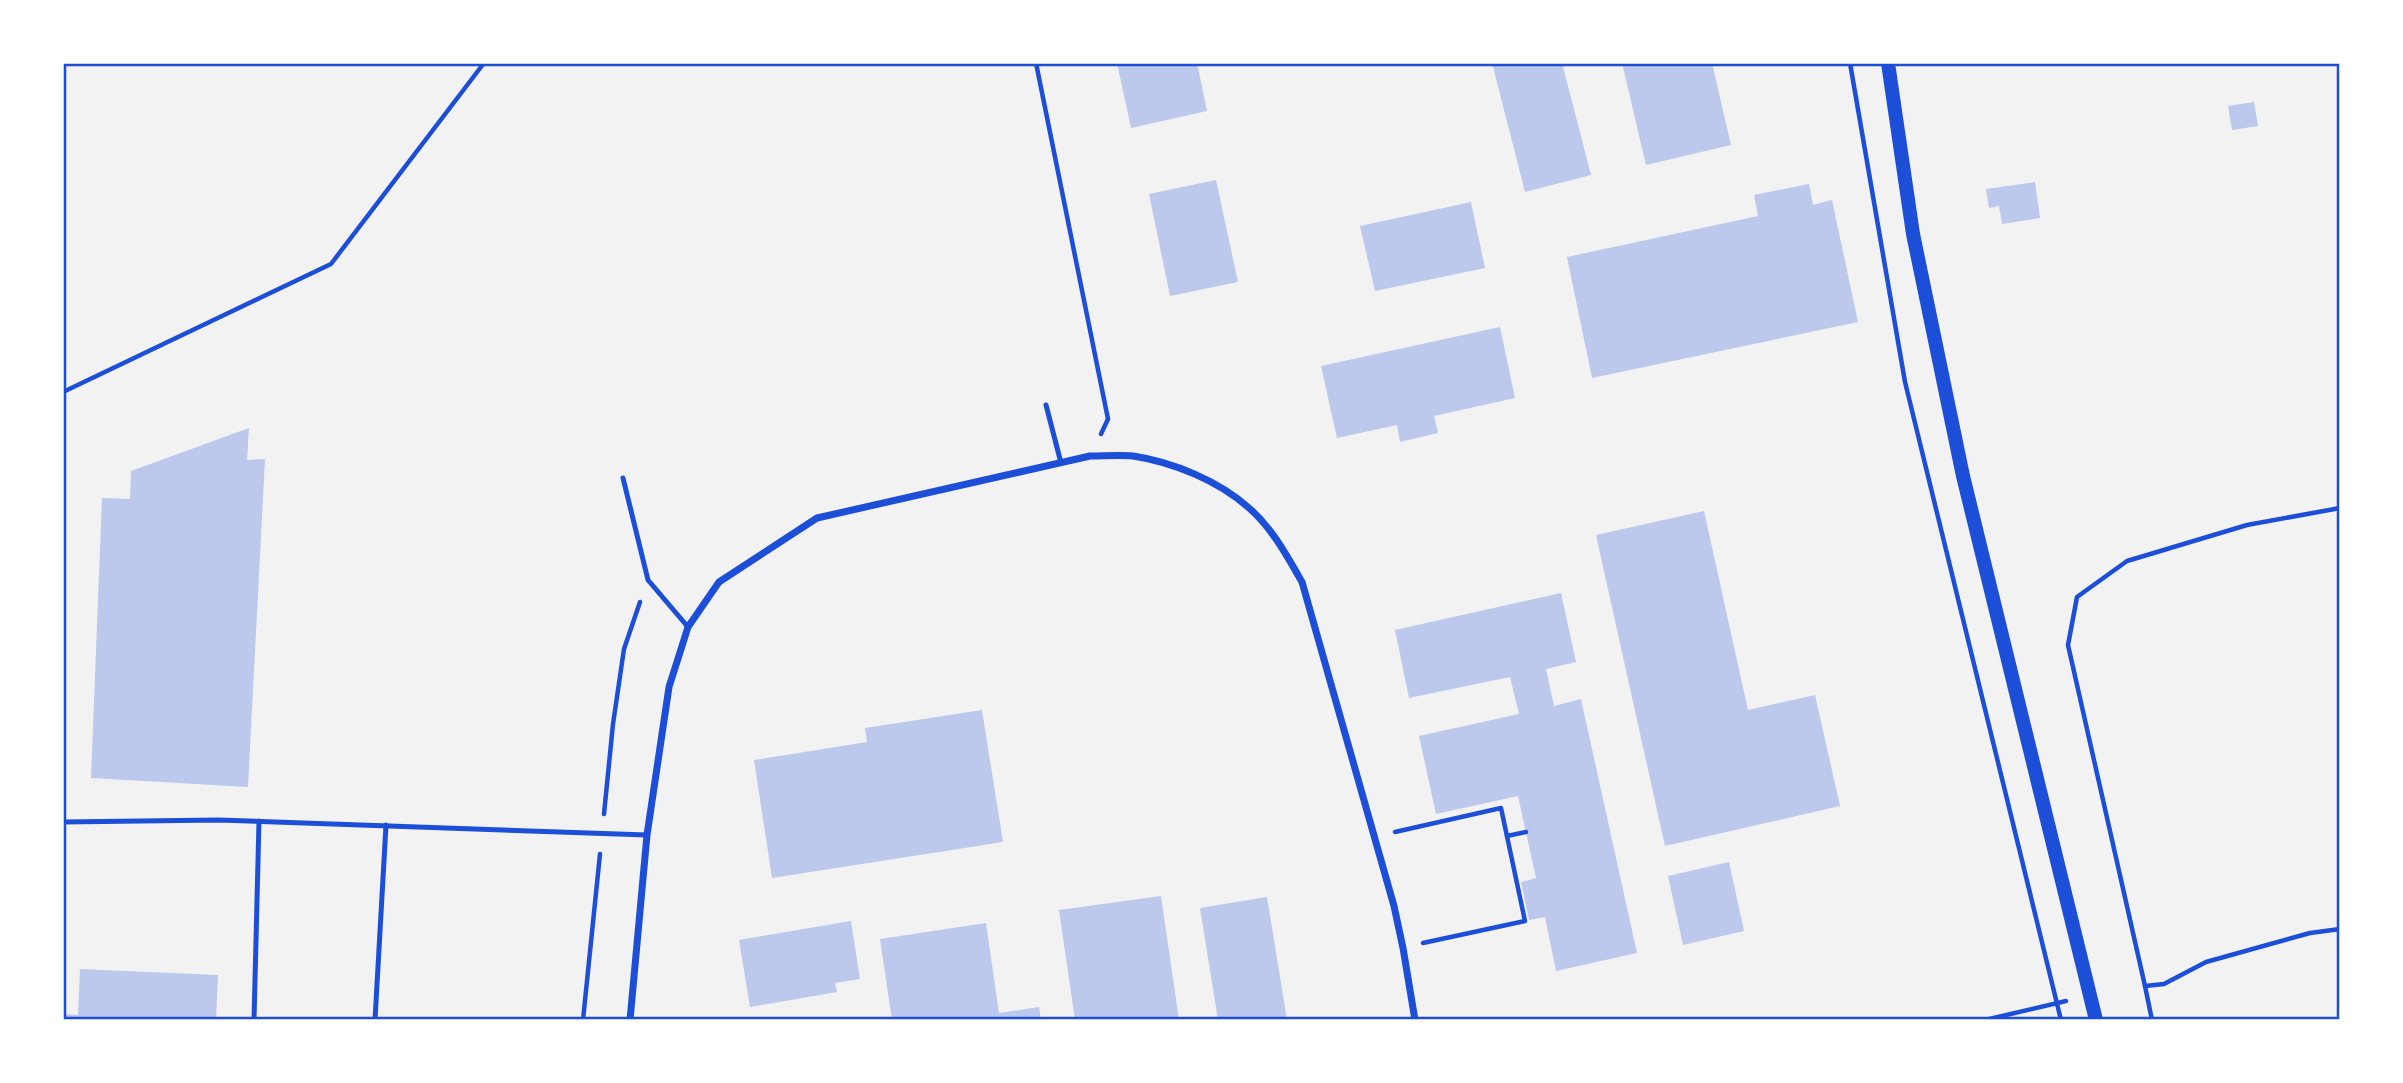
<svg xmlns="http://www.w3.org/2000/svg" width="2403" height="1083" viewBox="0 0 2403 1083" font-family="'PT Sans',sans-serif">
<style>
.building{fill:#bdc9ec}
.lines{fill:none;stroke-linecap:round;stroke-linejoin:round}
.path{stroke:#1d4ed8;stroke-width:4.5}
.service{stroke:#1d4ed8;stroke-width:5}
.minor{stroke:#1d4ed8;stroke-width:7}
.secondary{stroke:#1d4ed8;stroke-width:14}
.neatline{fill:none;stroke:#1d4ed8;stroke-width:2.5}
</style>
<rect width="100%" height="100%" fill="#f2f2f2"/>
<!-- building -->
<g class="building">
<polygon points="1117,63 1197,63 1207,111 1131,128"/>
<polygon points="1492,63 1562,63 1591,175 1525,192"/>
<polygon points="1622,63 1712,63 1731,145 1646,165"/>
<polygon points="2254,102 2258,126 2232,130 2228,106"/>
<polygon points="1216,180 1238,282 1170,296 1149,194"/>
<polygon points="2035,182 2040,218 2002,224 1999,206 1989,208 1986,189"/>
<polygon points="1809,184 1813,205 1832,200 1858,322 1592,378 1567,257 1758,216 1754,195"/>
<polygon points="1471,202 1485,268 1375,291 1360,226"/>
<polygon points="1500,327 1515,398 1434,416 1438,433 1400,442 1397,425 1337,438 1321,366"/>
<polygon points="249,428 247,460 265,459 248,787 91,778 102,498 130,499 131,471"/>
<polygon points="1704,511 1748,710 1815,695 1840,806 1665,846 1596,535"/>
<polygon points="1561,593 1576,662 1546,669 1554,706 1581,699 1637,953 1556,971 1545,917 1529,920 1521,882 1536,878 1518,796 1436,814 1419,736 1519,714 1510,677 1409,698 1395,630"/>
<polygon points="982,710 1003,842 772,878 754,760 867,742 865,728"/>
<polygon points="1729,862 1744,931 1683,945 1668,876"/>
<polygon points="1161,896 1179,1020 1075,1020 1059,910"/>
<polygon points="1267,897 1287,1020 1218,1020 1200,908"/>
<polygon points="851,921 860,979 835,983 837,992 750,1007 739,940"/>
<polygon points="986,923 999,1013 1039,1007 1041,1020 892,1020 880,939"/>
<polygon points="80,969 218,975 216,1020 63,1020 63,1014 78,1015"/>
</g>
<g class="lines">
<!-- path -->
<g class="path">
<polyline points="1036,63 1108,419 1101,434"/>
<polyline points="1850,63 1905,382 2061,1020"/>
<polyline points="63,392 331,264 484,63"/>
<polyline points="604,814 613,724 624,649 640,602"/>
<polyline points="1395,832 1501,808 1525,921 1423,943"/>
<polyline points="1507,836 1526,832"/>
<polyline points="2145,986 2068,645 2077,597 2127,561 2247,525 2340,508"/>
<polyline points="583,1020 600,854"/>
<polyline points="1985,1020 2066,1001"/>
<polyline points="2152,1020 2145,986 2164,984 2206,962 2310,933 2340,929"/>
</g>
<!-- service -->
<g class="service">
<polyline points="1046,405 1061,463"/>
<polyline points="623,478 648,580 688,627"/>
<polyline points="63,822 219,820 647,835"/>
<polyline points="254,1020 259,821"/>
<polyline points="375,1020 386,825"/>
</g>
<!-- minor -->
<path class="minor" d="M630 1020 647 835 669 687 688 627 719 582 817 518 1090 456C1104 456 1119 455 1133 456 1173 462 1219 481 1249 508 1272 528 1287 556 1302 582L1394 906 1403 948 1415 1020"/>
<!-- secondary -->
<polyline class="secondary" points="1888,63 1913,234 1963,476 2096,1020"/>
</g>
<!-- border -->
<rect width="2403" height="1083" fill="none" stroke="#ffffff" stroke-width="130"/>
<rect x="65" y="65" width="2273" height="953" class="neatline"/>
</svg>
